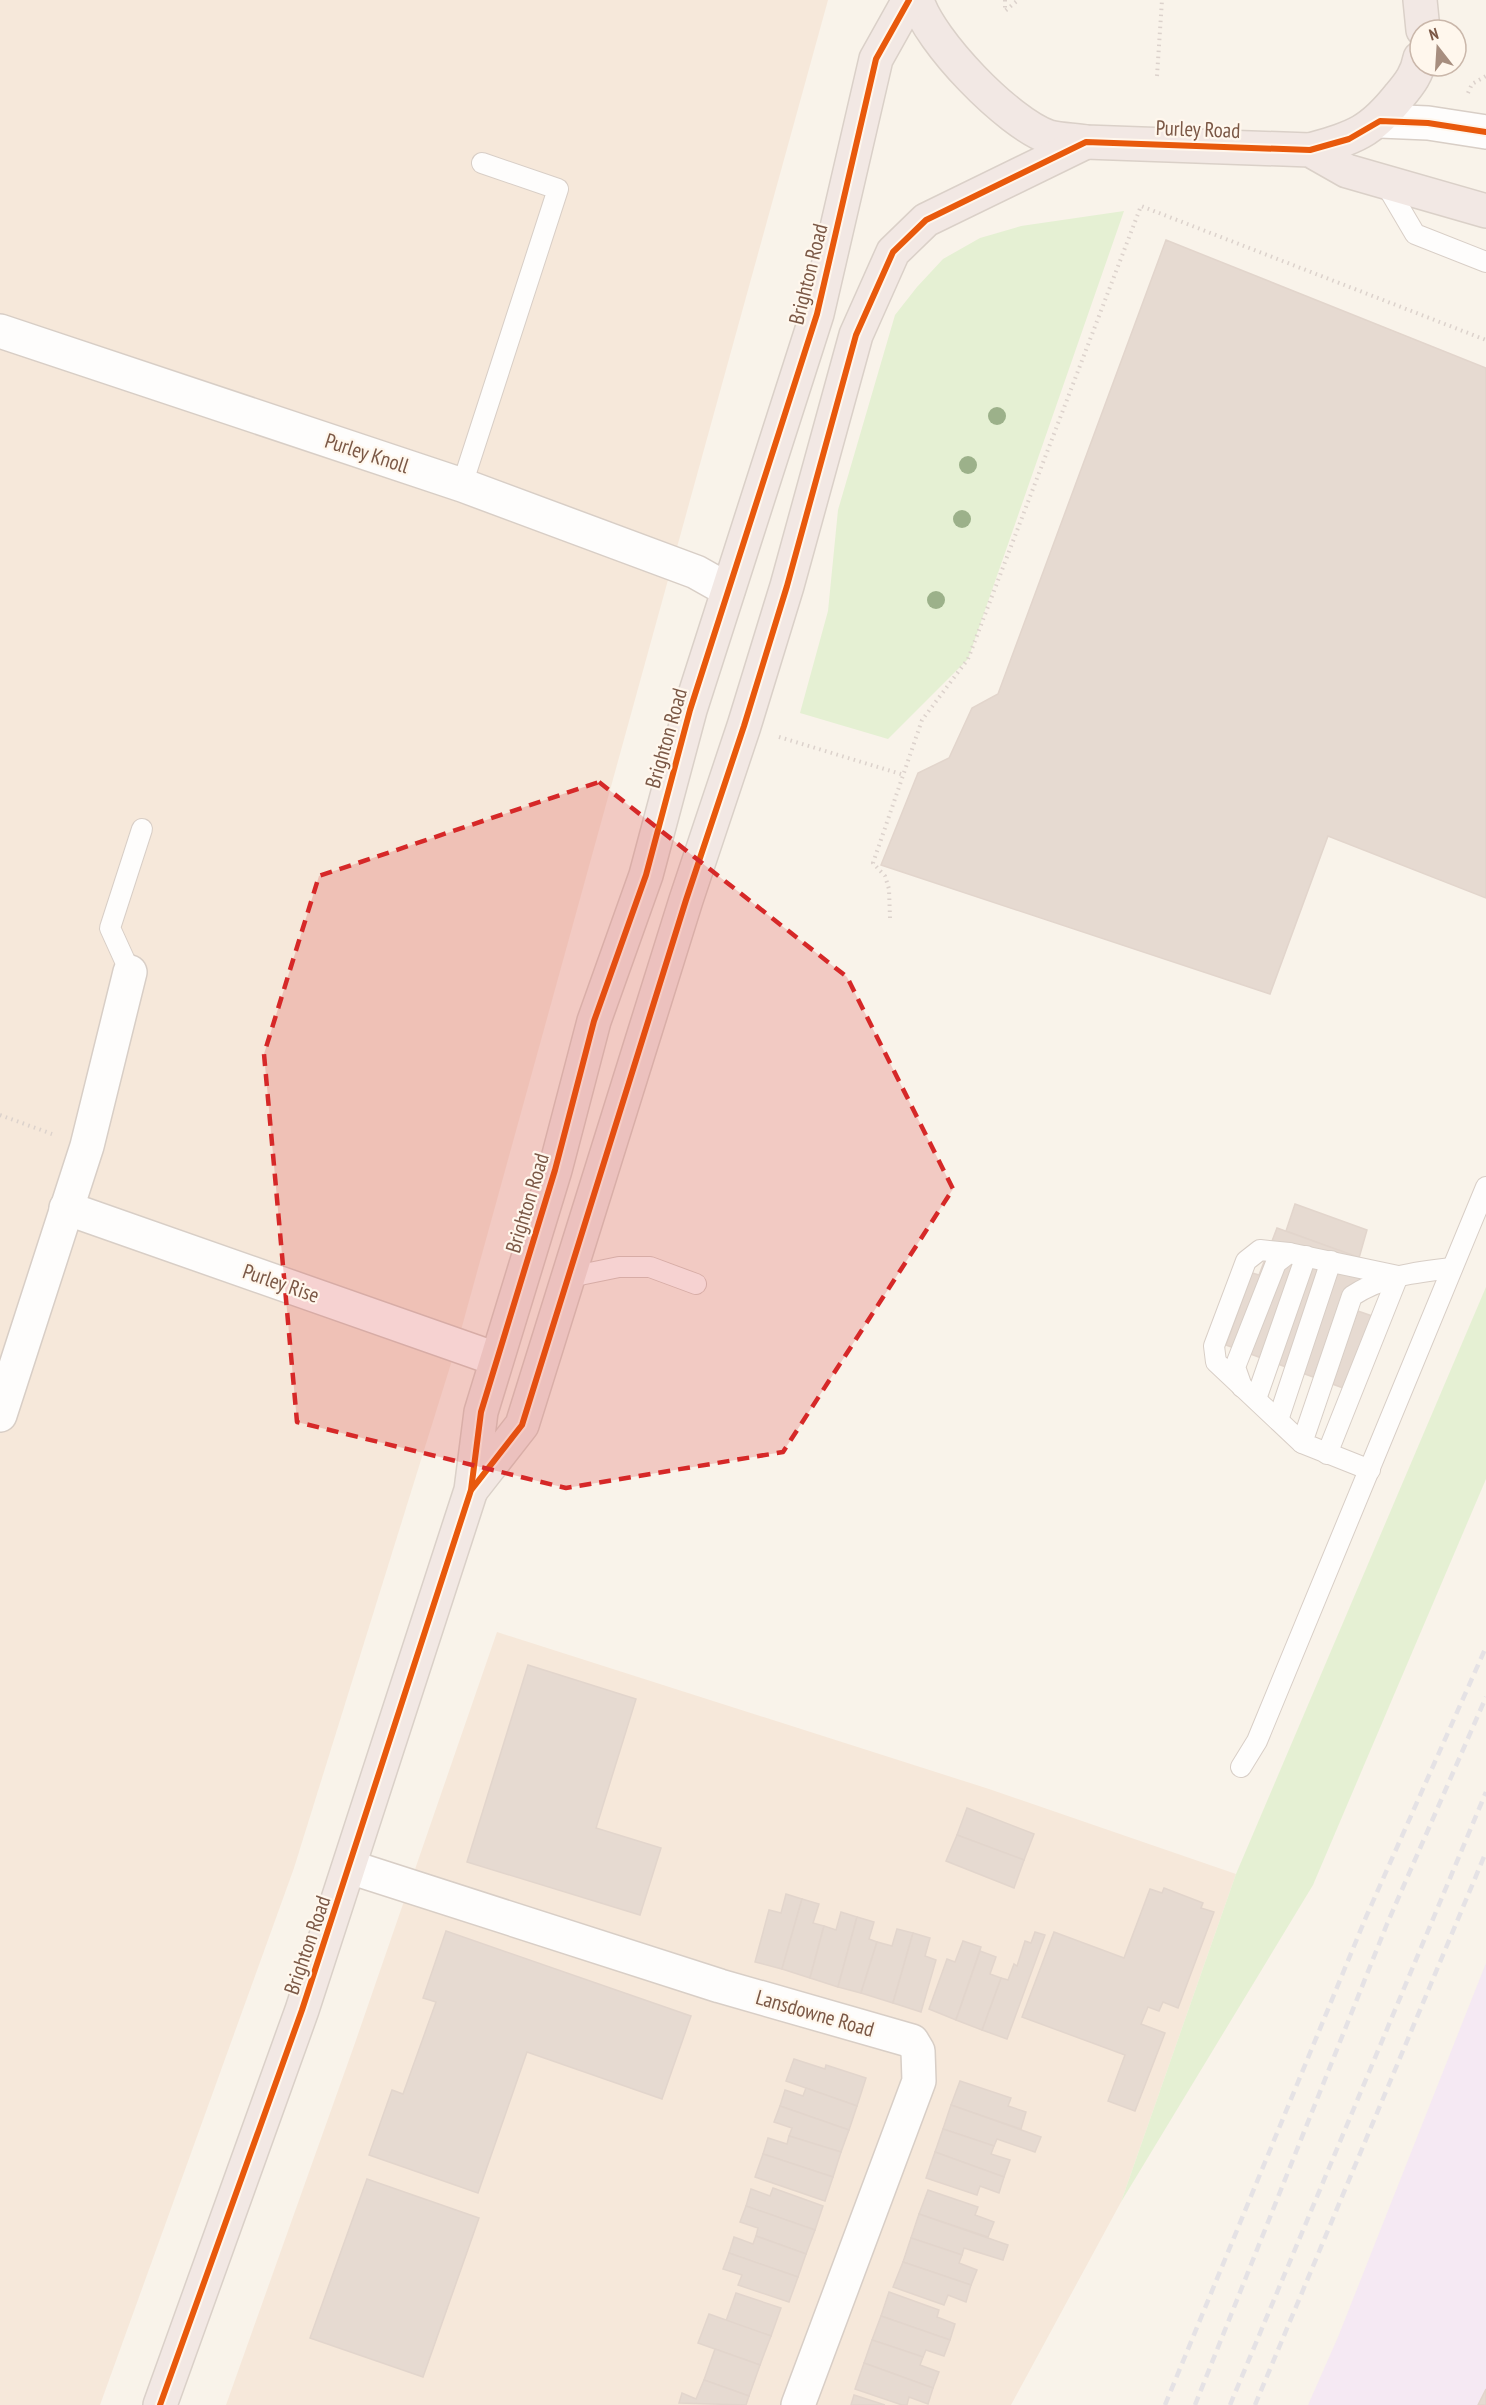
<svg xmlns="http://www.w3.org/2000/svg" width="1486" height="2405" viewBox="0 0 1486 2405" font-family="'PT Sans Narrow',sans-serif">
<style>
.residential{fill:#f6e8da}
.education{fill:#f5e9f3}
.green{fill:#e5f0d3}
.building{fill:#e6dad1;stroke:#e2d5cc;stroke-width:1.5}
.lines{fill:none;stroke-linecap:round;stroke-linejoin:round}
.lane-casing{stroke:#d8cec6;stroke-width:22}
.street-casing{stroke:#d8cec6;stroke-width:36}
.highway-casing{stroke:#dad0c8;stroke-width:36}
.path{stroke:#dcd2cc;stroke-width:4;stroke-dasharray:1.5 4.5;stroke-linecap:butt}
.lane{stroke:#fefdfc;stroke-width:20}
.street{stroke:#fefdfc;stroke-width:33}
.highway{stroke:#f2e8e4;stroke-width:33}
.rail{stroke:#e5e2e5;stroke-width:4.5;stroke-dasharray:9 6;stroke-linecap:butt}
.cycleway-casing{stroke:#fff7ed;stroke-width:10}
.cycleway{stroke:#e8590c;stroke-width:6}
.tree{fill:#9cb18a}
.marked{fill:#d62828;fill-opacity:0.2;stroke:#d62828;stroke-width:4.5;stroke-dasharray:12 8;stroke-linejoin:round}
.labels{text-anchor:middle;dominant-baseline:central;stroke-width:4.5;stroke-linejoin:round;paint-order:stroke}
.street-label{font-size:21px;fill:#7b5846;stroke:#fff7ed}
</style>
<rect width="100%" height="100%" fill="#f9f3ea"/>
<!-- residential -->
<g class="residential">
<polygon points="0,0 828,0 458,1341 294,1868 100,2405 0,2405"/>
<polygon points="497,1632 989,1789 1236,1874 1121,2202 1011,2405 226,2405 355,2043"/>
</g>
<!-- education -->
<polygon class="education" points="1486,1963 1486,2405 1308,2405 1338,2337"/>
<!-- green -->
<g class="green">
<polygon points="1124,211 968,659 888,739 800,713 828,611 838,510 895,315 917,287 943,259 980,238 1021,226"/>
<polygon points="1486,1287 1486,1479 1313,1885 1121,2202 1236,1874"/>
</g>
<!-- building -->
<g class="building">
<polygon points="1166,240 1486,368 1486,898 1328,836 1270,994 881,865 918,773 949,758 972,708 998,694"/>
<polygon points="1295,1204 1367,1230 1359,1258 1286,1231"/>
<polygon points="1277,1228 1369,1261 1352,1309 1381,1319 1354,1392 1226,1345 1252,1273 1259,1275"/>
<polygon points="528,1665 636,1699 596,1828 661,1848 640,1915 467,1862"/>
<polygon points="967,1808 1034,1834 1024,1860 957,1835"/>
<polygon points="957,1835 1024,1860 1014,1888 946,1861"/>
<polygon points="1164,1888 1203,1903 1201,1908 1214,1912 1178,2008 1163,2002 1159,2011 1148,2007 1141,2024 1165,2033 1135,2111 1108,2101 1125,2055 1022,2017 1054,1932 1124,1958 1150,1889 1162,1893"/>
<polygon points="786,1894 802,1899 782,1969 755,1962 769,1910 781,1913"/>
<polygon points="802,1899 819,1904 813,1923 824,1926 810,1978 782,1969"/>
<polygon points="841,1912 857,1917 838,1987 810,1978 824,1926 836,1930"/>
<polygon points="857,1917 874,1922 869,1939 877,1942 861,1993 838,1987"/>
<polygon points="897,1929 913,1933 893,2003 861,1993 877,1942 892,1946"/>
<polygon points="446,1931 691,2016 662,2099 527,2052 478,2193 369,2155 392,2090 403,2094 436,2002 423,1998"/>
<polygon points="1035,1932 1045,1935 1007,2039 982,2030 1001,1978 1008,1980 1014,1964 1017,1966 1025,1941 1031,1943"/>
<polygon points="913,1933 930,1938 925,1956 936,1960 921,2012 893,2003"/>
<polygon points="963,1941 981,1947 956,2020 929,2009 947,1959 955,1962"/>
<polygon points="980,1951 996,1957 990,1974 1001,1978 982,2030 956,2020"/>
<polygon points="794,2059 825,2069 826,2065 866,2078 857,2106 786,2081"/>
<polygon points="960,2081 1011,2098 1008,2106 1026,2112 1021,2129 951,2105"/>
<polygon points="806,2088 857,2106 849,2130 780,2106 785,2090 803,2096"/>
<polygon points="951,2105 1041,2137 1035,2152 997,2139 994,2146 943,2129"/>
<polygon points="780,2106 849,2130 841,2152 789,2136 792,2128 774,2122"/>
<polygon points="943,2129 994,2146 991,2154 1010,2160 1004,2177 935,2152"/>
<polygon points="789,2136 841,2152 833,2177 763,2154 768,2138 787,2144"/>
<polygon points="935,2152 1004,2177 999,2193 980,2186 977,2195 926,2178"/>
<polygon points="763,2154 833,2177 825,2201 755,2177"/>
<polygon points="367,2179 479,2218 423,2377 310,2338"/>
<polygon points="773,2188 823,2206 815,2230 746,2206 751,2189 770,2196"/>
<polygon points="928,2190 978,2207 975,2215 994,2222 988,2237 919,2214"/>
<polygon points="746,2206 815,2230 806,2254 756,2236 758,2228 740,2222"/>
<polygon points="919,2214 1008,2245 1003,2260 964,2248 962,2255 911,2238"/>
<polygon points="756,2236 806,2254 798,2277 729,2253 734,2237 753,2244"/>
<polygon points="911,2238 962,2255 959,2263 977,2270 971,2285 903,2262"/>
<polygon points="729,2253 798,2277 789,2302 738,2285 742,2275 723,2269"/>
<polygon points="903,2262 971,2285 966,2302 948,2295 944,2305 893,2287"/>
<polygon points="889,2292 939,2310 937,2317 955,2324 950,2340 881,2316"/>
<polygon points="736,2293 781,2308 771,2336 726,2321"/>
<polygon points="709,2314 771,2336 760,2365 698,2343"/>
<polygon points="881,2316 950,2340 944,2356 926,2350 923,2357 872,2340"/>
<polygon points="872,2340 923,2357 920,2365 939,2372 933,2388 864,2363"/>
<polygon points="715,2349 760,2365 749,2396 704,2380"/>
<polygon points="864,2363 933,2388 928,2404 909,2397 907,2405 902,2405 855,2389"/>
<polygon points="704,2380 749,2396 746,2405 679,2403 682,2393 696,2399"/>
<polygon points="1486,2389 1486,2405 1478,2405"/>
<polygon points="854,2395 885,2405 851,2405"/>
</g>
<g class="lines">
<defs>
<g id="lane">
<polyline points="1385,183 1415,234 1486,262"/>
<polyline points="462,485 558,189 482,163"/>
<polyline points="130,972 110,928 142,829"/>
<polyline points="1289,1253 1260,1250 1246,1261 1214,1346 1216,1362 1302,1443"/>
<polyline points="570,1277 619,1267 650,1267 696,1284"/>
<polyline points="1242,1387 1235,1367 1276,1263 1289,1253 1398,1276 1327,1454"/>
<polyline points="1256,1399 1306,1256"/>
<polyline points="1278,1420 1331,1261"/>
<path d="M1370 1470 1302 1443 1352 1296C1382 1276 1417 1272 1452 1268"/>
<polyline points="1241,1767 1257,1741 1486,1187"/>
</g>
<g id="street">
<polyline points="1380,121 1428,123 1486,132"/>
<polyline points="0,331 462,485 696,572 728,590"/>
<polyline points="66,1208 496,1359"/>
<polyline points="0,1415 87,1146 130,972"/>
<polyline points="350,1867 720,1986 912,2041 918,2051 919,2081 798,2405"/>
</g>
<g id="highway">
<path d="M917 0C929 41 1008 123 1049 137 1061 140 1074 140 1086 142L1310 150 1347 171 1486 211"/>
<polyline points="1420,0 1423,30"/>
<path d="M1310 150C1355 137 1370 133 1400 95 1410 83 1417 74 1420 58"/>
<polyline points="472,1489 522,1425 686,900 744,726 787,586 856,335 893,252 926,220 1086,142"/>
<polyline points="160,2405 302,2010 471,1490 481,1412 555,1170 594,1021 646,875 690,710 817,314 876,59 909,0"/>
</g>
</defs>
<!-- lane casing -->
<use href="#lane" class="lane-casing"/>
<!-- street casing -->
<use href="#street" class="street-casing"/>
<!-- highway casing -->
<use href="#highway" class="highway-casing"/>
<!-- path -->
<g class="path">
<polyline points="1005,0 1005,11 1018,0"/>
<polyline points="1157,76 1162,0"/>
<polyline points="1468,93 1472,84 1486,76"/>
<polyline points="779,737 901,774"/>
<polyline points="890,918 889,889 885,876 873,863 922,720 968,659 1141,206 1486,340"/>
<polyline points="0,1115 52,1134"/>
</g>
<!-- lane -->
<use href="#lane" class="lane"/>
<!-- street -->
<use href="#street" class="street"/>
<!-- highway -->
<use href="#highway" class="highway"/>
<!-- rail -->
<g class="rail">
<polyline points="1165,2405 1366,1917 1486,1647"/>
<polyline points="1195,2405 1387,1924 1486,1697"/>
<polyline points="1230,2405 1486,1792"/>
<polyline points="1255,2405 1486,1852"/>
</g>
<defs>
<g id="cycleway">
<polyline points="472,1489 522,1425 686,900 744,726 787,586 856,335 893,252 926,220 1086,142 1310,150 1349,139 1380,121 1428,123 1486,132"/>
<polyline points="160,2405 302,2010 471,1490 481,1412 555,1170 594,1021 646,875 690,710 817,314 876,59 909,0"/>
</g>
</defs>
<!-- cycleway casing -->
<use href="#cycleway" class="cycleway-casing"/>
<!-- cycleway -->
<use href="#cycleway" class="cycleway"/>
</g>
<!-- trees -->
<g class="tree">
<circle cx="997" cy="416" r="9"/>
<circle cx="968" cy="465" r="9"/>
<circle cx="962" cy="519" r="9"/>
<circle cx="936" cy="600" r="9"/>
</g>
<!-- marked area -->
<path class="marked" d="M599 782 847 977 953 1189 783 1452 566 1488 297 1422 264 1054 319 876Z"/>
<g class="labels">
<!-- street labels -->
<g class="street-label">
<text transform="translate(1198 129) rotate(2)">Purley Road</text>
<text transform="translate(808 274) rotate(-76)">Brighton Road</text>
<text transform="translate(367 453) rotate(18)">Purley Knoll</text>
<text transform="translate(666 738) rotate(-74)">Brighton Road</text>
<text transform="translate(527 1203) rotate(-73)">Brighton Road</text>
<text transform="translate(281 1283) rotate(19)">Purley Rise</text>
<text transform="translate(307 1945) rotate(-71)">Brighton Road</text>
<text transform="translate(815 2013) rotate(16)">Lansdowne Road</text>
</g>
</g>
<!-- north arrow -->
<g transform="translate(1438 48) rotate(343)"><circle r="28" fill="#fff7ed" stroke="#cab7aa" stroke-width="1.5"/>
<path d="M0-4.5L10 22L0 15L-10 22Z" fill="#a78e7f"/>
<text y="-9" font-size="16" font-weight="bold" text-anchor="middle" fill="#7b5846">N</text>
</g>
</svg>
